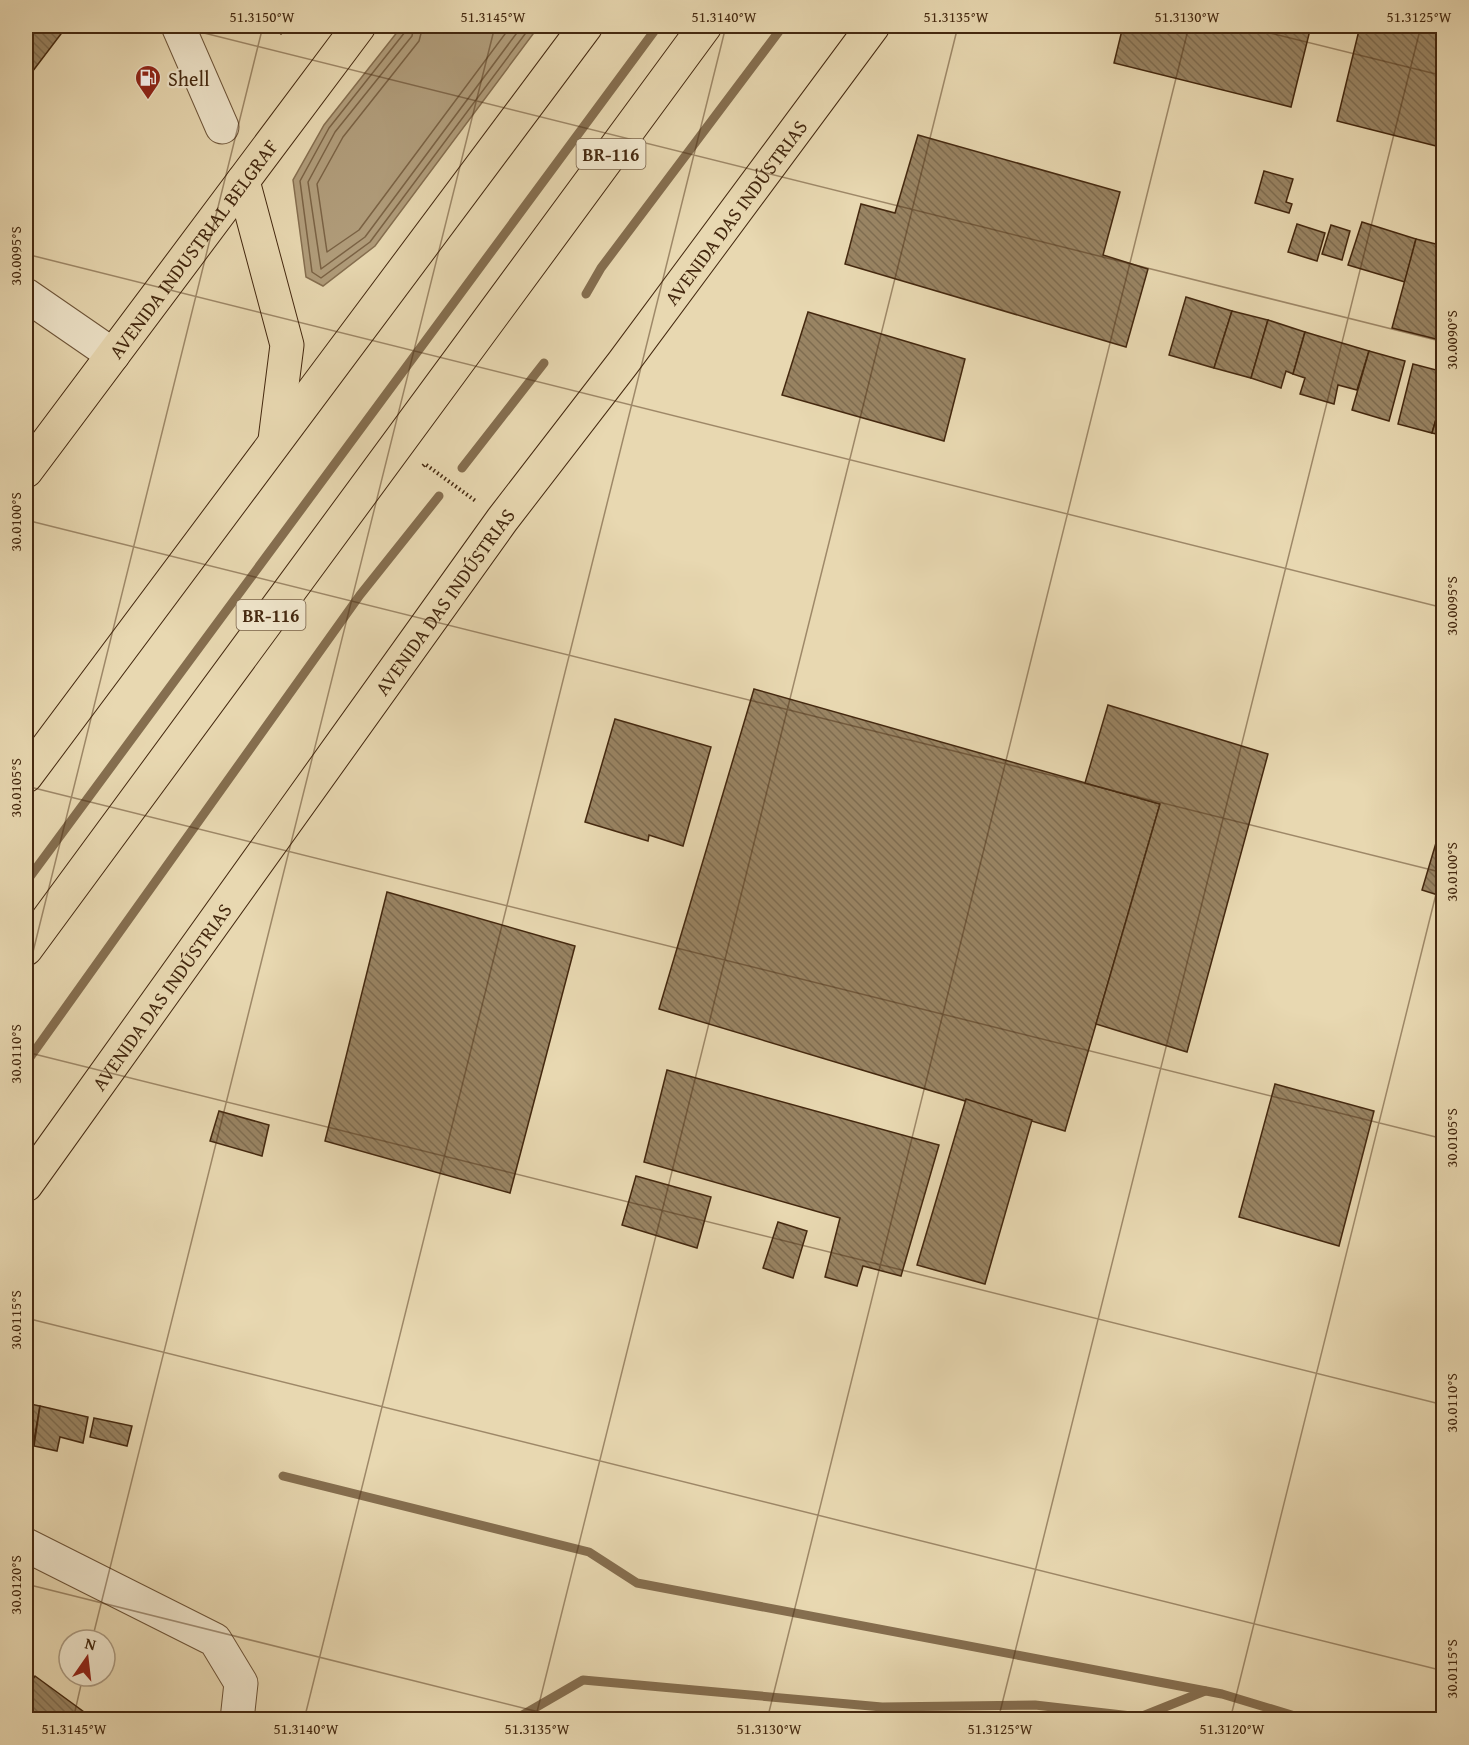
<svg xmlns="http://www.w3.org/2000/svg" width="1469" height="1745" viewBox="0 0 1469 1745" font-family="'Gentium Book Plus',serif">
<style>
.water{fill:#b09c7a;stroke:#856e4f;stroke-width:1.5}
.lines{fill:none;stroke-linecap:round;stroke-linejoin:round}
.shore{stroke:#7a6244;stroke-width:1.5}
.stream{stroke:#856e4f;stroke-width:9}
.building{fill:url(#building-back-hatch);stroke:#44280f;stroke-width:1.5}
.minor-casing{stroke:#6d5438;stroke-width:35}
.major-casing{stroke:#44280f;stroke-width:35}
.highway-casing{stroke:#44280f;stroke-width:35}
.path{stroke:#44280f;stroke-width:4;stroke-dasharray:1.5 3;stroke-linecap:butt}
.minor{stroke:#f0e6cc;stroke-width:33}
.major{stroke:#e8d8b1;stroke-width:33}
.highway{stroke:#e8d8b1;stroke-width:33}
.ticks{fill:none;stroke:#44280f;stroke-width:1.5;stroke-opacity:0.45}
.labels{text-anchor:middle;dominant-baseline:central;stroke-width:4.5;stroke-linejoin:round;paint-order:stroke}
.shield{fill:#f0e6cc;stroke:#786148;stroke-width:1.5}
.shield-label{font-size:18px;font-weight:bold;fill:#44280f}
.poi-label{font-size:20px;fill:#44280f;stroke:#f0e6cc;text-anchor:start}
.street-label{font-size:20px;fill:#44280f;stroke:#f0e6cc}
.neatline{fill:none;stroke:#44280f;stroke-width:2}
.ticks-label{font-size:15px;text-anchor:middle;fill:#44280f}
</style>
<defs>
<pattern id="building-back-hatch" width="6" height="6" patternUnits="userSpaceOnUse" patternTransform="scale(1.5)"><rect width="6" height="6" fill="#998463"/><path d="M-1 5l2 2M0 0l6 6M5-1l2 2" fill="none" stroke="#7e6c50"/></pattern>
</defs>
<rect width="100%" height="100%" fill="#e8d8b1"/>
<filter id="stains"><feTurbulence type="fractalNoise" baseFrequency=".00333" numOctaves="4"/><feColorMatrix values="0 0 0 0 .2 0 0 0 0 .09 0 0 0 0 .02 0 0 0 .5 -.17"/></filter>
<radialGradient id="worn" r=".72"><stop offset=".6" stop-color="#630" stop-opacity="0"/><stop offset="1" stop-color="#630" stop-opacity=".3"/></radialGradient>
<!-- water -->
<polygon class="water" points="402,26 539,26 375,246 323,286 306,277 293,180 324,125"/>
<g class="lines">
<!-- shore -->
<g class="shore">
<polyline points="407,26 405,32 329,128 300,181 312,272 321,278 370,242 531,26"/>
<polyline points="414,26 412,36 335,132 308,182 321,269 365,237 522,26"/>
<polyline points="423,26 419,41 343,137 317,184 327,252 359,230 511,26"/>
</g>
<!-- stream -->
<g class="stream">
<polyline points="586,294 601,268 783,26"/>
<polyline points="462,468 544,363"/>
<polyline points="26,882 658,26"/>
<polyline points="26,1063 360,595 439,496"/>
<polyline points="283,1476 589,1552 637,1583 1222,1694 1308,1720"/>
<polyline points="514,1720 583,1680 882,1707 1035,1705 1140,1717 1205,1691"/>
</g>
</g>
<!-- building -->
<g class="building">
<polygon points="26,26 67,26 26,80"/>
<polygon points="271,26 287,26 281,34"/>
<polygon points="1123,26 1311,26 1291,107 1114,63"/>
<polygon points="1360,26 1444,26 1444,148 1337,121"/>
<polygon points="918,135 1120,192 1103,255 1148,269 1126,347 845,264 861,204 895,213"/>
<polygon points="1264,171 1293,179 1286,202 1292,204 1289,213 1255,203"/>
<polygon points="1362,222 1416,239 1405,282 1348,265"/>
<polygon points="1297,224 1325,233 1317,261 1288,252"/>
<polygon points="1331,225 1350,231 1342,260 1322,254"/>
<polygon points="1416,239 1444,246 1444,341 1392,328"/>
<polygon points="1186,297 1232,311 1214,368 1169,355"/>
<polygon points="1232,311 1268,320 1251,378 1214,368"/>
<polygon points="808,312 965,359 944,441 782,395"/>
<polygon points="1268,320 1305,332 1293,374 1286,371 1281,388 1251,378"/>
<polygon points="1305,332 1369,351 1357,390 1338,385 1334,404 1300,394 1305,378 1293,374"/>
<polygon points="1369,351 1405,361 1389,421 1352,410"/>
<polygon points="1413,364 1444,372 1444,392 1432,433 1398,424"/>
<polygon points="1444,392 1444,436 1432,433"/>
<polygon points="754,689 1160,804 1065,1131 659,1009"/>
<polygon points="1108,705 1268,754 1187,1052 1096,1024 1160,804 1085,783"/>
<polygon points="615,719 711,747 683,846 649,835 648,841 585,822"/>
<polygon points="1444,816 1444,897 1422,890"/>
<polygon points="387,892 575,946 510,1193 325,1141"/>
<polygon points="667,1070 939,1145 901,1276 863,1266 857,1286 825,1277 840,1218 644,1162"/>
<polygon points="1275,1084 1374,1111 1339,1246 1239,1217"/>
<polygon points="966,1099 1032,1120 985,1284 917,1265"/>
<polygon points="219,1111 269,1125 262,1156 210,1141"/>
<polygon points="636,1176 711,1197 697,1248 622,1225"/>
<polygon points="778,1222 807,1231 793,1278 763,1268"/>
<polygon points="26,1403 40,1406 32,1452 26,1451"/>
<polygon points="40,1406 88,1417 83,1443 60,1437 57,1451 34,1446"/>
<polygon points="94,1418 132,1426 127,1446 90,1437"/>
<polygon points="35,1676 95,1720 26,1720 26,1689"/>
</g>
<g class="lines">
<defs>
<g id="minor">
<polyline points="178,26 222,127"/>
<polyline points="26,295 113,355"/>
<polyline points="26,1545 215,1640 241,1683 237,1720"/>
</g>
<g id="major">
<path id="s1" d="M26 471 359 26"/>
<path id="s2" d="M26 1185 502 520 623 363 873 26"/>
</g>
<g id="highway">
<polyline points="243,181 287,345 275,440"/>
<polyline points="26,776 586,26"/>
<polyline points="26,949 705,26"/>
</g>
</defs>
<!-- minor casing -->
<use href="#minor" class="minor-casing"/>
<!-- major casing -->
<use href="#major" class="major-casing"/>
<!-- highway casing -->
<use href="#highway" class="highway-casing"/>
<!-- path -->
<polyline class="path" points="423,466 425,464 477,502"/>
<!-- minor -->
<use href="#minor" class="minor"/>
<!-- major -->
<use href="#major" class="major"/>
<!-- highway -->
<use href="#highway" class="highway"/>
</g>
<!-- ticks -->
<path class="ticks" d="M176 26 1444 342M1242 26 1444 76M26 52 32 26M26 254 1444 608M26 520 1444 873M26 786 1444 1139M26 980 263 26M26 1052 1444 1405M26 1318 1444 1671M26 1584 571 1720M92 1640 495 26M73 1720 83 1676M304 1720 726 26M535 1720 958 26M767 1720 1189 26M998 1720 1421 26M1230 1720 1444 862"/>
<!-- icons -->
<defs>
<symbol id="fuel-pin" viewBox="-11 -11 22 30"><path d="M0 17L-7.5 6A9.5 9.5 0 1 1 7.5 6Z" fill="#8f2418" stroke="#f0e6cc"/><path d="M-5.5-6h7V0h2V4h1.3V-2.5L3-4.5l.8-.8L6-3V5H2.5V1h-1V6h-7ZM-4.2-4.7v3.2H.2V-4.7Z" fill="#fff"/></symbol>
</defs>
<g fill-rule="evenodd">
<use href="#fuel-pin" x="133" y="63" width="30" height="40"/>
</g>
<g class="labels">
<!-- shield labels -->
<g class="shield">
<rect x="576.5" y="139" width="69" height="30" rx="4.5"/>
<rect x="236.5" y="600" width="69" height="30" rx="4.5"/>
</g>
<g class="shield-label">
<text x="611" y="154">BR-116</text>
<text x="271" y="615">BR-116</text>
</g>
<!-- poi labels -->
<g class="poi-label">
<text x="168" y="78">Shell</text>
</g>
<!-- street labels -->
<g class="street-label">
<text stroke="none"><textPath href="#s2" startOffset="1204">AVENIDA DAS INDÚSTRIAS</textPath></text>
<text stroke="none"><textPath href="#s1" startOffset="278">AVENIDA INDUSTRIAL BELGRAF</textPath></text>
<text stroke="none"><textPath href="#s2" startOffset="718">AVENIDA DAS INDÚSTRIAS</textPath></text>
<text stroke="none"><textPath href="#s2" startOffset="232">AVENIDA DAS INDÚSTRIAS</textPath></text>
</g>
</g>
<!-- margin -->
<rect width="1469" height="1745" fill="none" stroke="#e8d8b1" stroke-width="66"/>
<!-- north arrow -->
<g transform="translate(87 1658) rotate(14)"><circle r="28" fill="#f0e6cc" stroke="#ab9a80" stroke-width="1.5"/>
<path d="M0-4.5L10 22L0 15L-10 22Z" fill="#8f2418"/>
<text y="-9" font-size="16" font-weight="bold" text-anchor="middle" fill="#44280f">N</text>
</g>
<rect x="33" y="33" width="1403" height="1679" class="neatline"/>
<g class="ticks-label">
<text x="262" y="22">51.3150°W</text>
<text x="493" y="22">51.3145°W</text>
<text x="724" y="22">51.3140°W</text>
<text x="956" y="22">51.3135°W</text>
<text x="1187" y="22">51.3130°W</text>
<text x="1419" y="22">51.3125°W</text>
<text transform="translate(16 256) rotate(-90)" y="5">30.0095°S</text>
<text transform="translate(1452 340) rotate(-90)" y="5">30.0090°S</text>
<text transform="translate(16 522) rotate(-90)" y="5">30.0100°S</text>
<text transform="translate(1452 606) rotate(-90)" y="5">30.0095°S</text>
<text transform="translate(16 788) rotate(-90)" y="5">30.0105°S</text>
<text transform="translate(1452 872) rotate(-90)" y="5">30.0100°S</text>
<text transform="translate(16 1054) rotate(-90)" y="5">30.0110°S</text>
<text transform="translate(1452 1138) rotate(-90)" y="5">30.0105°S</text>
<text transform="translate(16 1320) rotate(-90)" y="5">30.0115°S</text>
<text transform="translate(1452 1403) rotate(-90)" y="5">30.0110°S</text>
<text transform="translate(16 1585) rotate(-90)" y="5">30.0120°S</text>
<text transform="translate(1452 1669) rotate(-90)" y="5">30.0115°S</text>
<text x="74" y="1734">51.3145°W</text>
<text x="306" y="1734">51.3140°W</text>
<text x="537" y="1734">51.3135°W</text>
<text x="769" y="1734">51.3130°W</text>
<text x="1000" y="1734">51.3125°W</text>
<text x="1232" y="1734">51.3120°W</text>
</g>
<rect width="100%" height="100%" filter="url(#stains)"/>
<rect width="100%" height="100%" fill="url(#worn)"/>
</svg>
